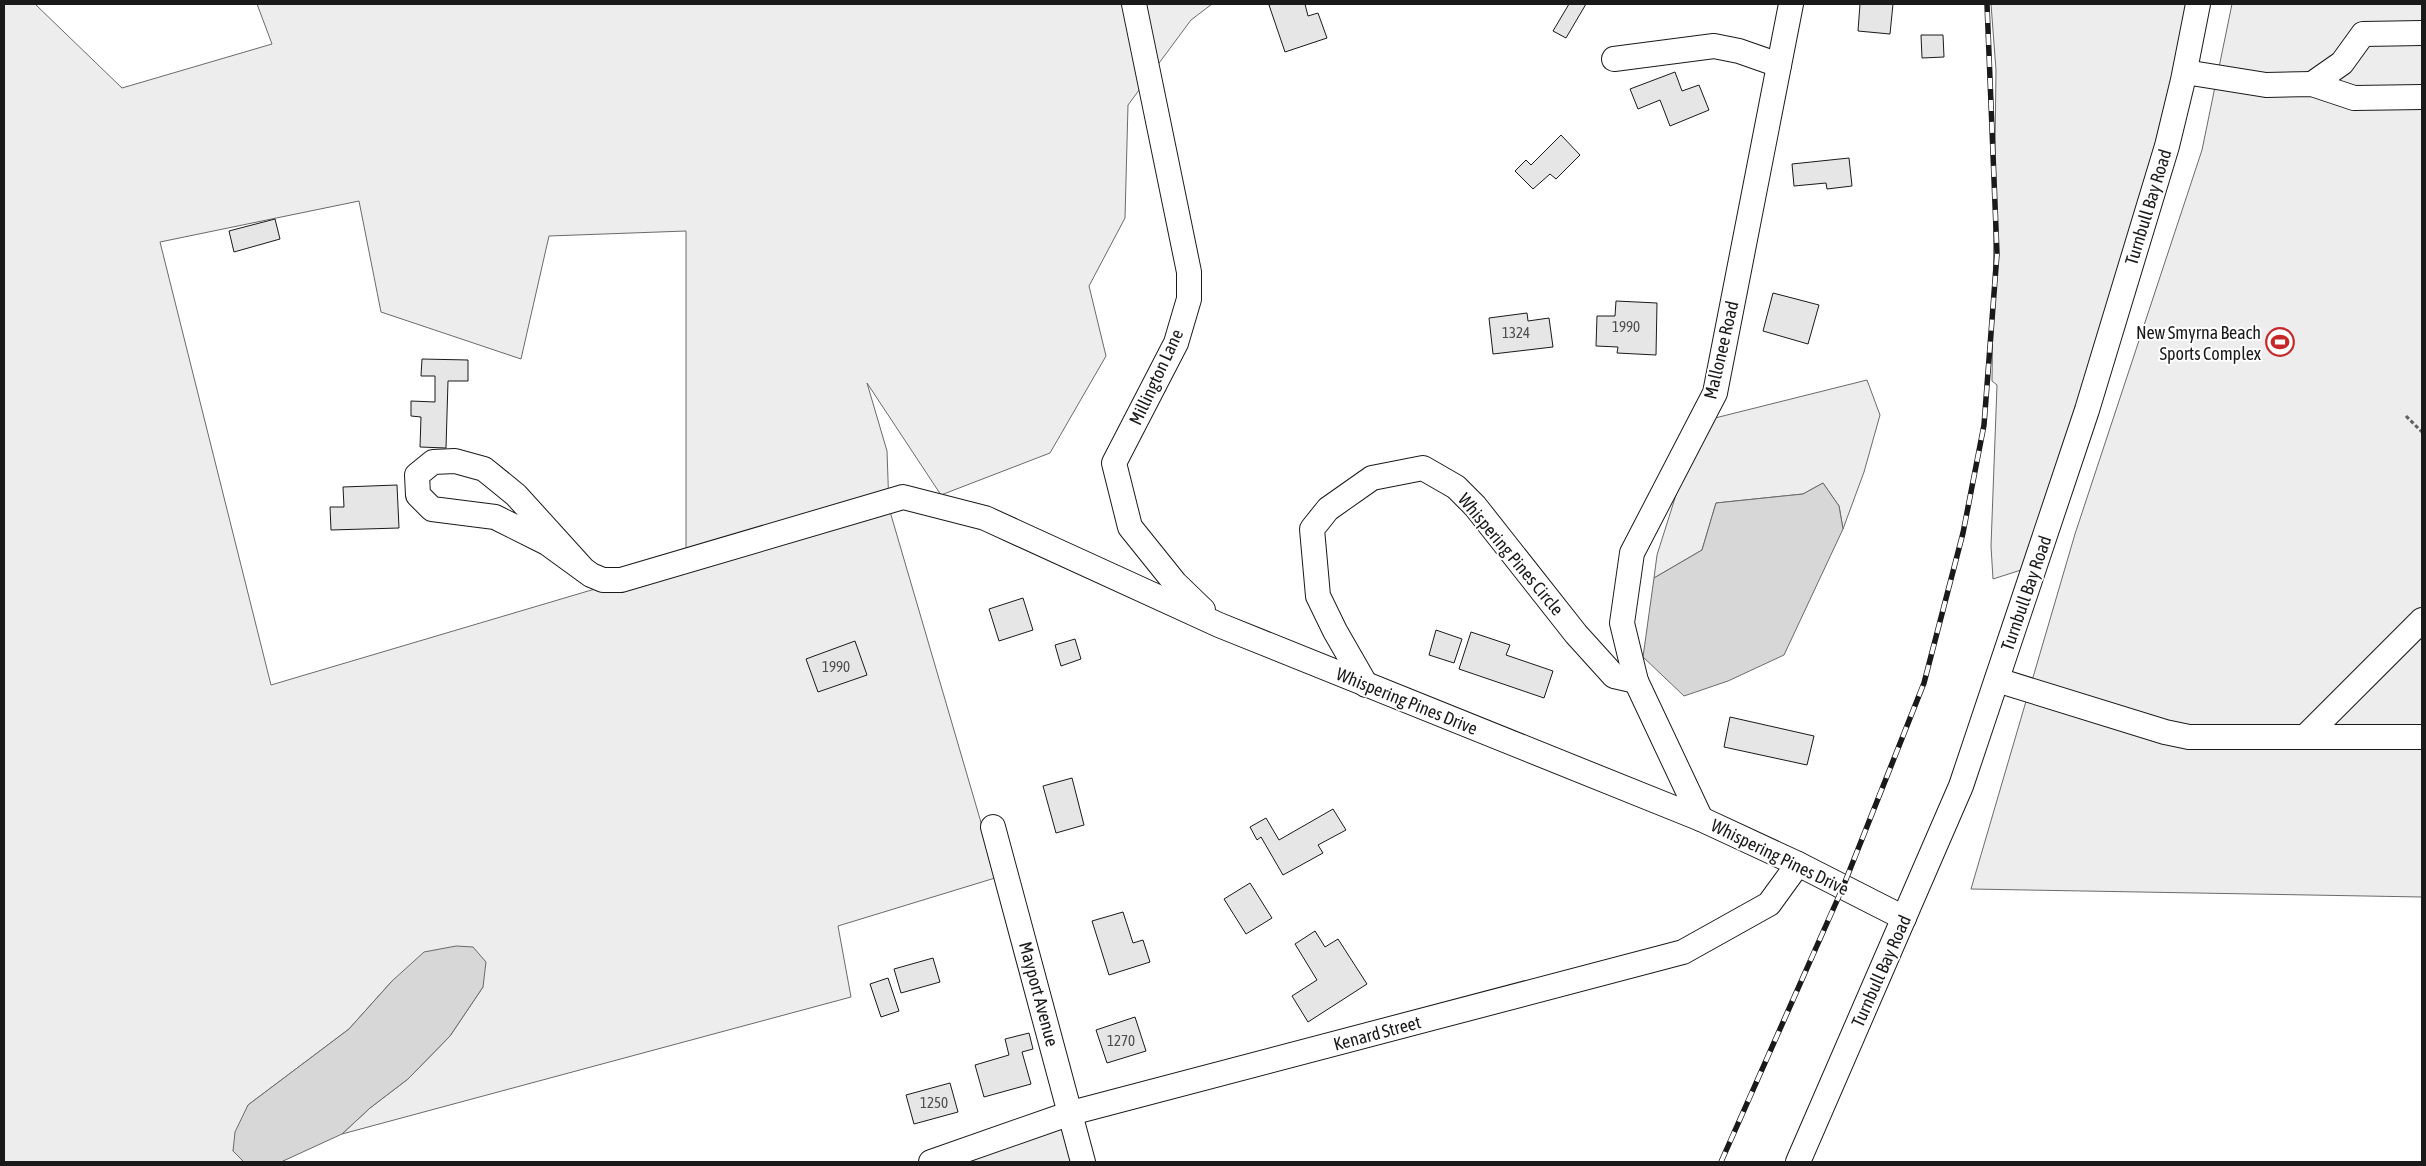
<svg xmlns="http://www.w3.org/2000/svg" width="2426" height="1166" viewBox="0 0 2426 1166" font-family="'Asap Condensed',sans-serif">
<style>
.built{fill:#ededed;stroke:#6a6a6a;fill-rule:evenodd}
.water{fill:#d7d7d7;stroke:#6a6a6a}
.building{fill:#e6e6e6;stroke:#1a1a1a}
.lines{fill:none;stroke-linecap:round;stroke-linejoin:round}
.minor-casing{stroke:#1a1a1a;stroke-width:26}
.path{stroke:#5f5f5f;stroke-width:3;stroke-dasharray:4 2.5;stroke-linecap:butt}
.minor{stroke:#fff;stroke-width:24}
.rail-casing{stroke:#1a1a1a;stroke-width:5.5}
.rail{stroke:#fff;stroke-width:4;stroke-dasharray:11;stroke-linecap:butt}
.labels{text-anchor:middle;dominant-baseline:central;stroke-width:4;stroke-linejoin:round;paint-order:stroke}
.number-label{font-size:15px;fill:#4d4d4d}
.street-label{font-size:18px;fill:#1a1a1a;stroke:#fff}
.poi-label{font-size:18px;fill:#1a1a1a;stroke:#fff;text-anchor:end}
</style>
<rect width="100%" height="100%" fill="#fff"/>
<!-- built -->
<g class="built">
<path d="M4 4H35L122 88 272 44 257 4H1212L1191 20 1128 105 1125 218 1089 286 1106 356 1050 453 941 495 867 383 887 451 889 508 980 819 995 878 838 926 851 997 342 1134 370 1108 408 1079 450 1036 483 987 392 981 349 1029 248 1105 233 1151 244 1162H4ZM359 201 381 312 521 359 549 236 686 231V562L271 685 160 242Z"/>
<polygon points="1991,4 2186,4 2171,79 2155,144 2076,408 2021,570 1993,579 1991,546 1997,385 1992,381 1996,70"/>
<polygon points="2232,4 2422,4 2422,897 1971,889 2075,534 2202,150"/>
<polygon points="1867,380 1880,415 1864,472 1843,529 1839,506 1823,483 1803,494 1716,503 1702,550 1654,578 1657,555 1699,422"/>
<polygon points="1062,1128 1071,1162 964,1162"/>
</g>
<!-- water -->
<g class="water">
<polygon points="1823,483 1839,506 1843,529 1784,655 1728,681 1684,696 1643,657 1654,578 1702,550 1716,503 1803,494"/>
<polygon points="456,946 473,947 486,962 483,987 450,1036 408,1079 370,1108 342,1134 281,1162 244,1162 233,1151 235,1132 248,1105 349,1029 392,981 424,952"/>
</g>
<!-- building -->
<g class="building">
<polygon points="1273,4 1305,4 1308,16 1318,13 1327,38 1285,52 1269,5"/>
<polygon points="1569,4 1586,4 1566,38 1553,31"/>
<polygon points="1860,4 1893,4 1890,34 1858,31"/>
<polygon points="1921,35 1943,35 1944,57 1922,58"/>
<polygon points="1675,72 1682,91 1699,85 1709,110 1670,126 1660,100 1638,109 1630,89"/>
<polygon points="1561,135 1580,155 1556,179 1550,174 1533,189 1515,171 1526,160 1531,165"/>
<polygon points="1849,158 1852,186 1827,189 1826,183 1794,186 1792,164"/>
<polygon points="275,219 280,239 234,252 229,231"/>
<polygon points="1773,293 1819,305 1808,344 1763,331"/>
<polygon points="1616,301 1657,303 1656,355 1617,353 1618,347 1596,346 1597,316 1615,316"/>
<polygon points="1527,313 1528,321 1549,318 1553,347 1493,354 1489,318"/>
<polygon points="422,359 468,360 468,381 448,381 446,448 420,447 421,417 411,416 411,401 435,402 435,376 421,376"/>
<polygon points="397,485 399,528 331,530 330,507 344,507 343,487"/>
<polygon points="1023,598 1033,630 999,641 989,609"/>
<polygon points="1436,630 1462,639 1454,663 1429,655"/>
<polygon points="1471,632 1510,645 1506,655 1553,671 1544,698 1459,669"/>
<polygon points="1075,639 1081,659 1061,666 1055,645"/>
<polygon points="855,641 867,675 818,692 806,659"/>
<polygon points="1730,717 1814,736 1807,765 1724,747"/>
<polygon points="1072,778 1084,825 1056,833 1043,786"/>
<polygon points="1333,809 1346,830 1318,845 1323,853 1283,875 1261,837 1257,840 1250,827 1266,818 1279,840"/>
<polygon points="1250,883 1272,918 1246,934 1224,899"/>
<polygon points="1123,912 1133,943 1143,940 1150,962 1109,975 1092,921"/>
<polygon points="1315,931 1325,947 1338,939 1367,984 1308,1022 1292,996 1317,980 1295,944"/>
<polygon points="933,958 940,982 901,993 894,969"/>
<polygon points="888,978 899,1011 881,1017 870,984"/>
<polygon points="1135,1017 1146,1051 1107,1063 1096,1030"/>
<polygon points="1029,1033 1033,1049 1022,1052 1031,1084 984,1097 975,1065 1009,1055 1005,1039"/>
<polygon points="950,1083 958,1112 914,1124 906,1095"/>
</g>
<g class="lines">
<defs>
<g id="minor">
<polyline points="1134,4 1189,272 1189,299 1176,343 1114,463 1130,527 1175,583 1203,610"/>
<polyline points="1614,59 1714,46 1739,51 1779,65"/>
<polyline points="2185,72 2266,85 2312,84 2354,98 2422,97"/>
<polyline points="2312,84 2342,63 2363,34 2422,33"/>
<polyline points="584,570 516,495 484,469 455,461 433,462 417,475 418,495 432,509 495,517 547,543 591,575 603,580 621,580 903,497 985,518 1219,625 1701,819 1798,864 1904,918"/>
<polyline points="1997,680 2165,732 2189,737 2422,737"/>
<polyline points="1366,685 1335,631 1318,596 1312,529 1328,509 1372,478 1423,468 1456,487 1475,506 1576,634 1614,676 1636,681"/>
<polyline points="2305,737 2422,620"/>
<polyline points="1701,819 1636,681 1622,623 1632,553 1715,393 1791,4"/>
<polyline points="993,827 1083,1162"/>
<polyline points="931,1162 1071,1113 1683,952 1769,904 1798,864"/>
<polyline points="1798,1162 1961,786 2087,410 2167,146 2183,80 2198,4"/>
</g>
</defs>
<!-- minor casing -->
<use href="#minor" class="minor-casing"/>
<!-- path -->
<polyline class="path" points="2406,416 2422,432"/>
<!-- minor -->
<use href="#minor" class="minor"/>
<defs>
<polyline id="rail" points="1721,1162 1843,887 1924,683 1963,533 1984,425 1997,254 1987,4"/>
</defs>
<!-- rail casing -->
<use href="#rail" class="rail-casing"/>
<!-- rail -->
<use href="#rail" class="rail"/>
</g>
<!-- icons -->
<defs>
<symbol id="stadium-ring" viewBox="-11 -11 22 22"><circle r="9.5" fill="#fff" stroke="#c62828" stroke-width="1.5"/><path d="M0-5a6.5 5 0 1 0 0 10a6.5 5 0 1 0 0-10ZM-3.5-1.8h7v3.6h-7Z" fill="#c62828"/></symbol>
</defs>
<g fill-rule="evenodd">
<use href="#stadium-ring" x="2264" y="326" width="32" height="32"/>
</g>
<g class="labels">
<!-- number labels -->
<g class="number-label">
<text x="1626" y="326">1990</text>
<text x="1516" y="332">1324</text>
<text x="836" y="666">1990</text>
<text x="1121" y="1040">1270</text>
<text x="934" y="1102">1250</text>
</g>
<!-- street labels -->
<g class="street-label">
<text transform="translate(2148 207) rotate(-73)">Turnbull Bay Road</text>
<text transform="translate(1721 350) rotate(-77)">Mallonee Road</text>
<text transform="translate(1156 377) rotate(-65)">Millington Lane</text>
<text transform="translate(1511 554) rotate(50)">Whispering Pines Circle</text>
<text transform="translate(2026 593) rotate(-71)">Turnbull Bay Road</text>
<text transform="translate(1407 701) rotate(22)">Whispering Pines Drive</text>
<text transform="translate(1780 857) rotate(26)">Whispering Pines Drive</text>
<text transform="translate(1881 971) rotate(-66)">Turnbull Bay Road</text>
<text transform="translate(1039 994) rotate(75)">Mayport Avenue</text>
<text transform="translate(1377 1033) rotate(-15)">Kenard Street</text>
</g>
<!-- poi labels -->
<g class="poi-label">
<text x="2261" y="332">New Smyrna Beach<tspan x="2261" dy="21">Sports Complex</tspan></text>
</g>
</g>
<!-- border -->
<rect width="2426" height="1166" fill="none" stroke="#1a1a1a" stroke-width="10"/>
</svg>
